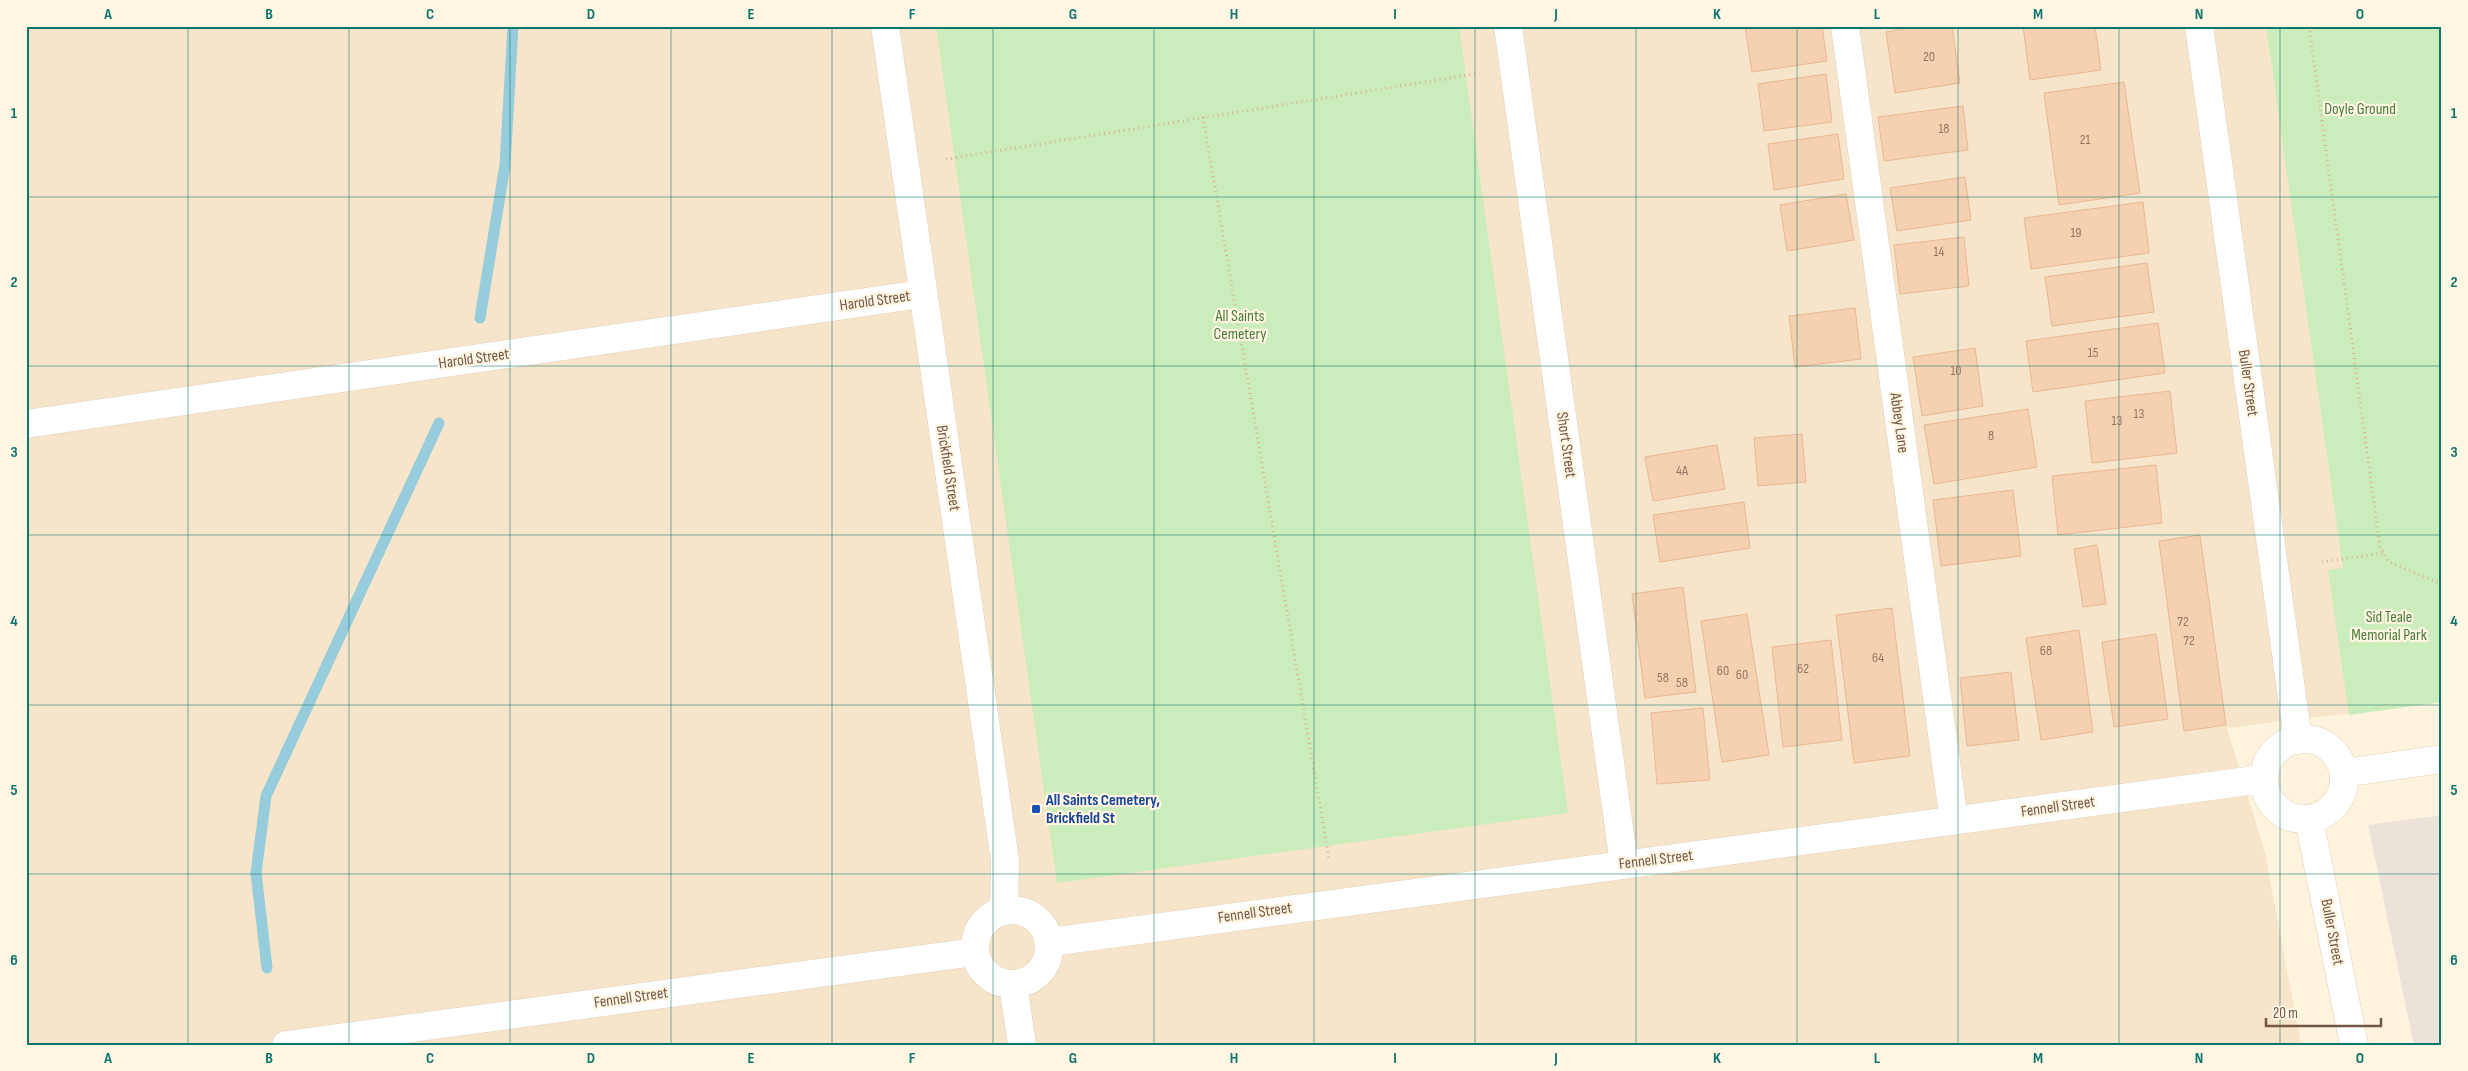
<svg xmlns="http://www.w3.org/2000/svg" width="2468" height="1071" viewBox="0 0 2468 1071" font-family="'Sofia Sans Condensed',sans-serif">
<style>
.residential{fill:#f6e5ca}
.industrial{fill:#ebe3da}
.green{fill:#cbecbb}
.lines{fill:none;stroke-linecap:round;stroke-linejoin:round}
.stream{stroke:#96ccdb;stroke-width:11}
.building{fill:#f5d1b2;stroke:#e9b891}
.minor-casing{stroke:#e2cfb8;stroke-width:29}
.path{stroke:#d9b496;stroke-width:3;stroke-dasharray:1 4;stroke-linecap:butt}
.minor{stroke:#fff;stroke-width:28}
.grid{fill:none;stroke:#0f766e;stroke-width:1;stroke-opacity:0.55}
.transit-dot{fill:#1a4fb4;stroke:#fff6e4;stroke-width:2}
.labels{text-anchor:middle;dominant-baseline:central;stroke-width:4.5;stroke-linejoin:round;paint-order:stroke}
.number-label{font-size:14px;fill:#957660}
.park-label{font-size:16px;fill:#4a7c3b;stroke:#fff6e4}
.street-label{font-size:16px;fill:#755844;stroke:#fff6e4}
.transit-label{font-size:16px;font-weight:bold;fill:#164399;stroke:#fff6e4;text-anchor:start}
.neatline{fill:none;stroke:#0f766e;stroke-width:2}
.grid-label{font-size:16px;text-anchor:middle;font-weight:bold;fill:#0f766e}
</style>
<rect width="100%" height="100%" fill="#fef3dc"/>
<!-- residential -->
<polygon class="residential" points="26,26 2442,26 2442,702 2227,728 2265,853 2301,1045 26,1045"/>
<!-- industrial -->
<polygon class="industrial" points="2442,815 2442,1045 2414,1045 2368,825"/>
<!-- green -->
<g class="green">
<polygon points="936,26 1459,26 1568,813 1057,883"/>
<polygon points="2266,26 2442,26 2442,702 2349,715 2328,570 2343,568"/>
</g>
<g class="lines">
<!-- stream -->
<g class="stream">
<polyline points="480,318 505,165 513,26"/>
<polyline points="267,968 256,873 266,796 439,423"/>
</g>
</g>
<!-- building -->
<g class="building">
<polygon points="1745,26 1822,26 1827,61 1752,72"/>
<polygon points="1921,26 1952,26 1960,83 1895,93 1886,32"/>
<polygon points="2023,26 2095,26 2101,70 2030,80"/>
<polygon points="1826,74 1832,122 1764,131 1758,84"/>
<polygon points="2124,82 2140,193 2059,205 2044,93"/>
<polygon points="1963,106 1968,150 1884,161 1878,117"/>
<polygon points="1838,134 1844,179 1774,190 1768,144"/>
<polygon points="1965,177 1971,220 1897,231 1890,188"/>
<polygon points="1846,194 1854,240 1787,251 1780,205"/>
<polygon points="2143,202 2149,253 2031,269 2024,218"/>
<polygon points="1964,237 1969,286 1900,294 1894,245"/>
<polygon points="2147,263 2154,312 2052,326 2045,277"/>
<polygon points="1855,308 1861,359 1795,367 1789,316"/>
<polygon points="2158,323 2165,373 2033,392 2026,341"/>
<polygon points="1975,348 1983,406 1922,416 1913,357"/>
<polygon points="2170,391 2177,453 2092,463 2085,401"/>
<polygon points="2028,409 2037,467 1934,484 1924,425"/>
<polygon points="1802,434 1806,482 1758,486 1754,438"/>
<polygon points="1717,445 1725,489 1653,501 1645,457"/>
<polygon points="2156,465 2162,523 2058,535 2052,476"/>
<polygon points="2013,490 2021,556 1941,566 1933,500"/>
<polygon points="1744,502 1750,548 1660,562 1653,515"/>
<polygon points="2200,535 2226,725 2184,731 2159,541"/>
<polygon points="2097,545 2106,604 2083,607 2074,549"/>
<polygon points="1683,587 1696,692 1645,698 1632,594"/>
<polygon points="1892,608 1910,756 1854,763 1836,615"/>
<polygon points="1747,614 1769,755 1722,762 1701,621"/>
<polygon points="2079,630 2093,732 2041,740 2026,638"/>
<polygon points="2156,634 2168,719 2114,727 2102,642"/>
<polygon points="1831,640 1842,740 1783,747 1772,647"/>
<polygon points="2011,672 2019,740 1967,746 1960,678"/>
<polygon points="1703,708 1710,780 1657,784 1651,713"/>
</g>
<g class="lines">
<defs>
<g id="minor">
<polyline points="885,26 1005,861 1004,911"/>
<polyline points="1508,26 1624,864"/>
<polyline points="1845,26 1954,821"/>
<polyline points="2199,26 2298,740"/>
<polyline points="26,424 921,294"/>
<circle cx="2304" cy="779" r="40"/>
<polyline points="2344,773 2442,759"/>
<polyline points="2309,819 2354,1045"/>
<circle cx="1012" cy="947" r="37"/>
<polyline points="1050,942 2263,779"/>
<polyline points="1013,984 1022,1045"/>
<polyline points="286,1045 975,952"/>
</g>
</defs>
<!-- minor casing -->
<use href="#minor" class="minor-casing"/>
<!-- path -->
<g class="path">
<polyline points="2309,26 2380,547 2389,562 2442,584"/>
<polyline points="1203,117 1329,859"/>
<polyline points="946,159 1475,74"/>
<polyline points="2322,562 2383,553"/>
</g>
<!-- minor -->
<use href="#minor" class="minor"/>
</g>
<!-- grid -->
<path class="grid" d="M188 26V1045M349 26V1045M510 26V1045M671 26V1045M832 26V1045M993 26V1045M1154 26V1045M1314 26V1045M1475 26V1045M1636 26V1045M1797 26V1045M1958 26V1045M2119 26V1045M2280 26V1045M26 197H2442M26 366H2442M26 535H2442M26 705H2442M26 874H2442"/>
<!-- markers -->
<rect class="transit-dot" x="1031" y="804" width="10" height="10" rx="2.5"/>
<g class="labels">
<!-- number labels -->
<g class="number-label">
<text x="1929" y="56">20</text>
<text x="1944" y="128">18</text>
<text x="2085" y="139">21</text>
<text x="2076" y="232">19</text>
<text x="1939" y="251">14</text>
<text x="2093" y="352">15</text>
<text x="1956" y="370">10</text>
<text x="2139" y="413">13</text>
<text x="2117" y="420">13</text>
<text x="1991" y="435">8</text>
<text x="1682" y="470">4A</text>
<text x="2183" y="621">72</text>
<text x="2189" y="640">72</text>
<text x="2046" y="650">68</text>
<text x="1878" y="657">64</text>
<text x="1803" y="668">62</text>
<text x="1723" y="670">60</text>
<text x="1742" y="674">60</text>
<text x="1663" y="677">58</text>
<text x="1682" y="682">58</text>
</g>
<!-- park labels -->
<g class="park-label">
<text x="2360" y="109">Doyle Ground</text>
<text x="1240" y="316">All Saints<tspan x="1240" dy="18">Cemetery</tspan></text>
<text x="2389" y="617">Sid Teale<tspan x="2389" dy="18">Memorial Park</tspan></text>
</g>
<!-- street labels -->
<g class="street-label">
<text transform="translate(875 301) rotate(-8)">Harold Street</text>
<text transform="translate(474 359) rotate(-8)">Harold Street</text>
<text transform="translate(2248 383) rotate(82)">Buller Street</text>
<text transform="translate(1899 423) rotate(82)">Abbey Lane</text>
<text transform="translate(1566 445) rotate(82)">Short Street</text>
<text transform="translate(948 468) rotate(81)">Brickfield Street</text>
<text transform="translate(2058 807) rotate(-8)">Fennell Street</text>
<text transform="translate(1656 860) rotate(-7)">Fennell Street</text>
<text transform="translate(1255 913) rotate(-8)">Fennell Street</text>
<text transform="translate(2332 932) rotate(79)">Buller Street</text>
<text transform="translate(631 998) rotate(-8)">Fennell Street</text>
</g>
<!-- transit labels -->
<g class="transit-label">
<text x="1046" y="800">All Saints Cemetery,<tspan x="1046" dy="18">Brickfield St</tspan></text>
</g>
</g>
<!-- border -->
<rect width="2468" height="1071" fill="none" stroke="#fff6e4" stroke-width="55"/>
<!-- scale -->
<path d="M2266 1018v8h115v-8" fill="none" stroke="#755844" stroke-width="2.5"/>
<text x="2273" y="1018" font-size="15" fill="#755844" stroke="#fff6e4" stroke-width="4" paint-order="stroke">20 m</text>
<rect x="28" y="28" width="2412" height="1016" class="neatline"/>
<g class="grid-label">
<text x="108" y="19">A</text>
<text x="269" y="19">B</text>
<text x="430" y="19">C</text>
<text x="591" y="19">D</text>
<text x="751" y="19">E</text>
<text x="912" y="19">F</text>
<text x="1073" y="19">G</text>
<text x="1234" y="19">H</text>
<text x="1395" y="19">I</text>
<text x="1556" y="19">J</text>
<text x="1717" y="19">K</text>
<text x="1877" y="19">L</text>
<text x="2038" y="19">M</text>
<text x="2199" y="19">N</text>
<text x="2360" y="19">O</text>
<text x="14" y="118">1</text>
<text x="2454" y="118">1</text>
<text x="14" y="287">2</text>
<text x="2454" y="287">2</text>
<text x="14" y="457">3</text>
<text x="2454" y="457">3</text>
<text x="14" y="626">4</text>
<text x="2454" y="626">4</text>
<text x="14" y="795">5</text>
<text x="2454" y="795">5</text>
<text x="14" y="965">6</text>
<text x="2454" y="965">6</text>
<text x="108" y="1063">A</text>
<text x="269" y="1063">B</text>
<text x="430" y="1063">C</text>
<text x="591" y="1063">D</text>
<text x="751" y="1063">E</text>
<text x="912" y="1063">F</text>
<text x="1073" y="1063">G</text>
<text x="1234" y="1063">H</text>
<text x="1395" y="1063">I</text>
<text x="1556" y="1063">J</text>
<text x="1717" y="1063">K</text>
<text x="1877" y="1063">L</text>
<text x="2038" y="1063">M</text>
<text x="2199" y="1063">N</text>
<text x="2360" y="1063">O</text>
</g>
</svg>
